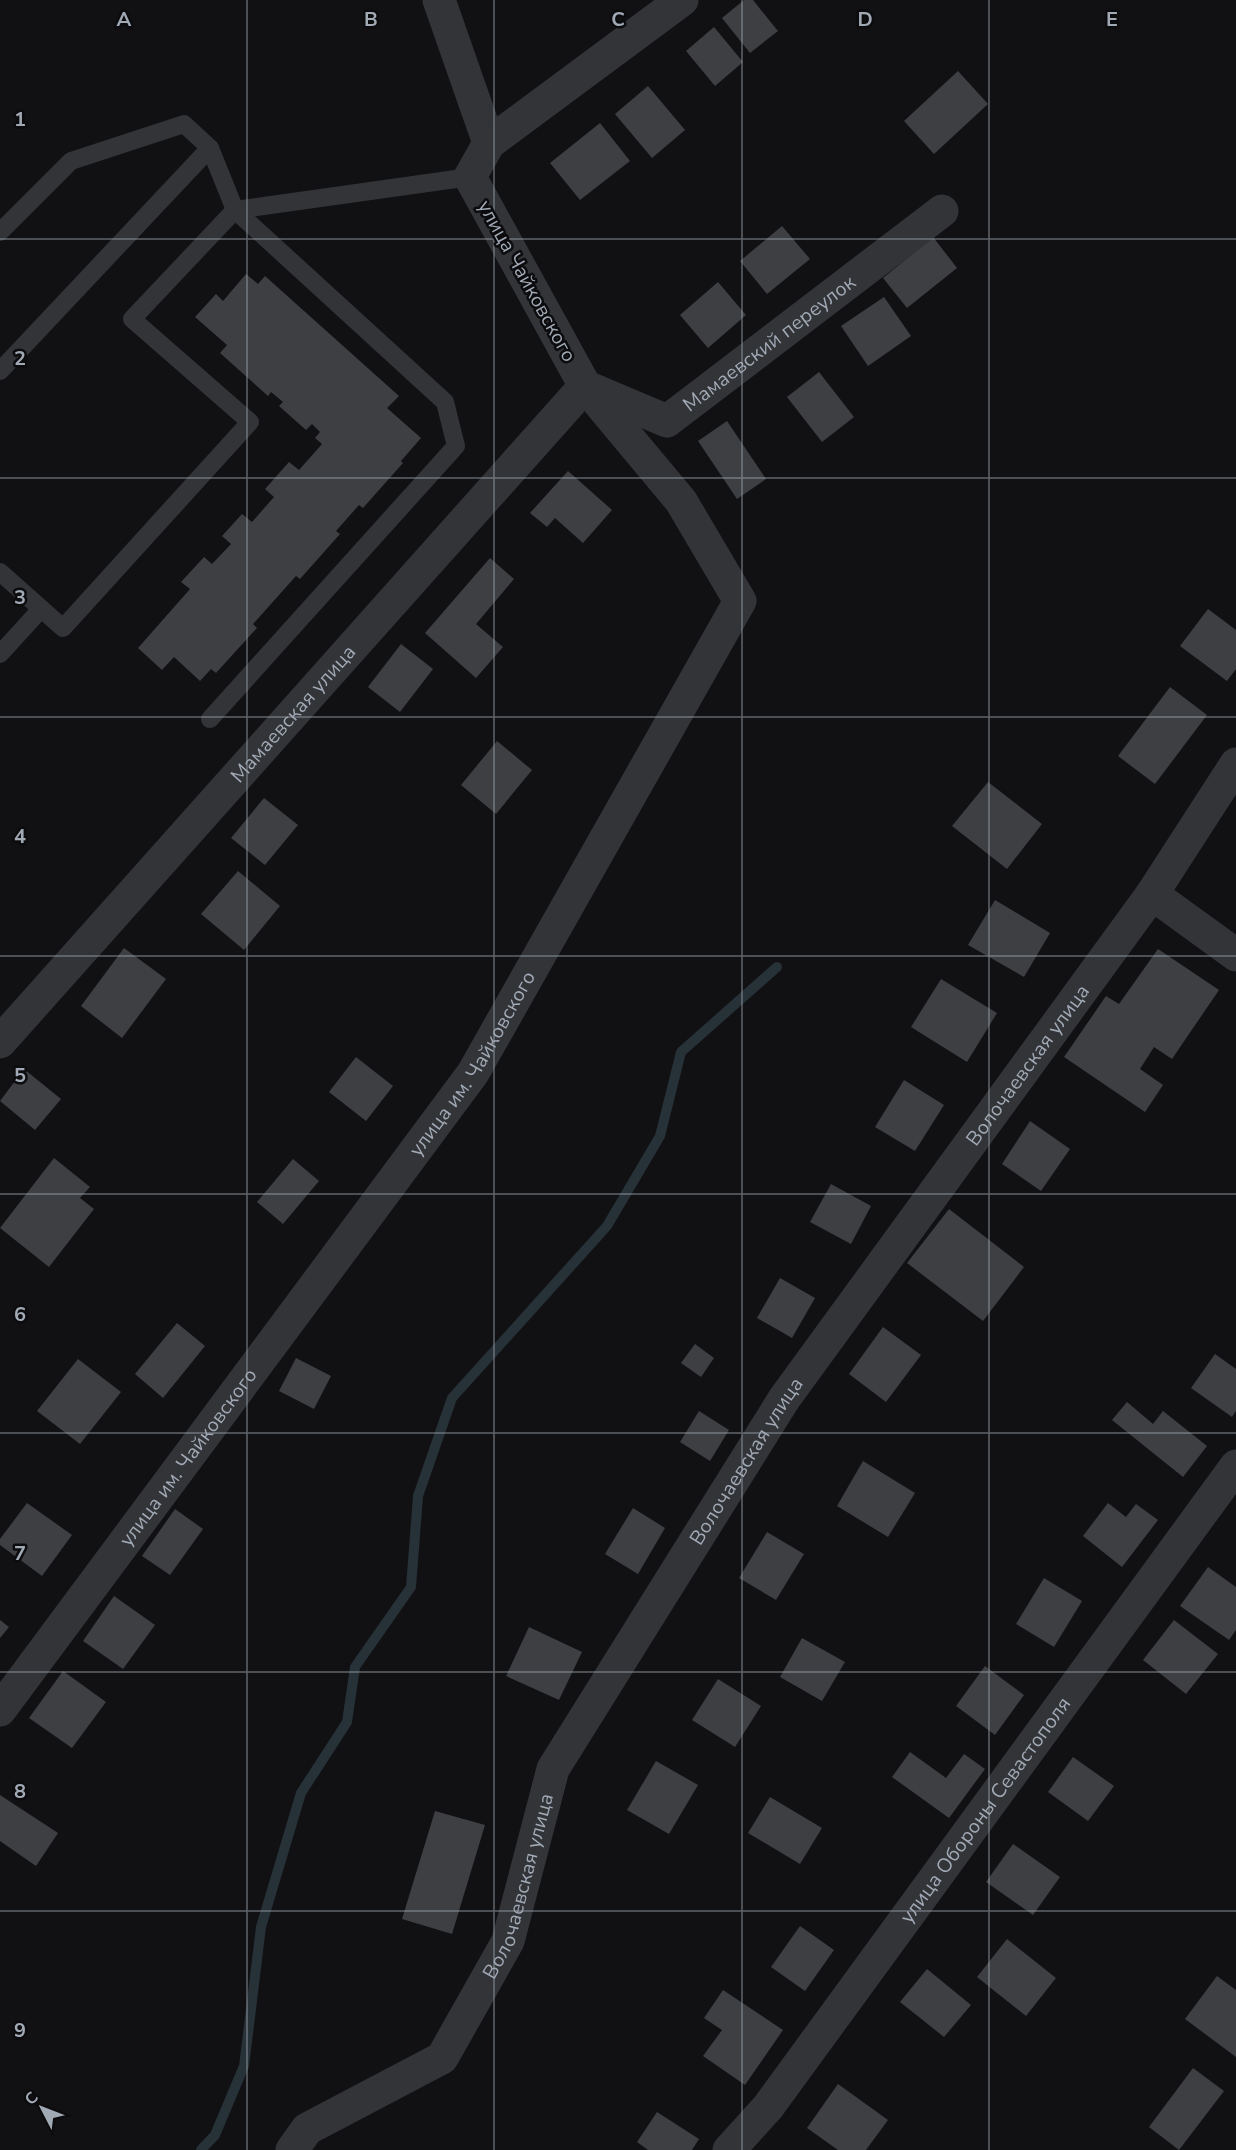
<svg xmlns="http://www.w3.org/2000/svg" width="1236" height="2150" viewBox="0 0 1236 2150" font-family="'Nunito Sans',sans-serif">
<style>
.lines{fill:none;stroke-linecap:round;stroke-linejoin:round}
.stream{stroke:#273138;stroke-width:10}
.building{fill:#3d3f43}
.lane{stroke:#323438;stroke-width:18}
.street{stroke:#323438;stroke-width:33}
.grid{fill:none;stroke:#a1a9b5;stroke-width:1.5;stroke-opacity:0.55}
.labels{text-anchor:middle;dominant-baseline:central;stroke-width:5;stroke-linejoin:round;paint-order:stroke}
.street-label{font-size:20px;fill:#a1a9b5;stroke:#0c0c0e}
.grid-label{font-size:20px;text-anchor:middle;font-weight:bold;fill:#a1a9b5;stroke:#0c0c0e;stroke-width:5;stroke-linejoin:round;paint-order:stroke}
</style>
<rect width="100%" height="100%" fill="#111113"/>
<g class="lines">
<!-- stream -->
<polyline class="stream" points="201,2150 215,2135 244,2066 261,1927 301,1793 347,1722 355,1667 411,1587 418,1496 452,1398 607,1226 660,1136 681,1052 777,967"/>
</g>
<!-- building -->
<g class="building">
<polygon points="744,0 753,0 778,31 750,53 722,18"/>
<polygon points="714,27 743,62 715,86 686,51"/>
<polygon points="958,71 988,104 934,154 904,121"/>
<polygon points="648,86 685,130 652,158 615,114"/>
<polygon points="600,123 630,161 580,200 550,163"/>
<polygon points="782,226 810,259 767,294 740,261"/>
<polygon points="933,237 957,268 907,308 883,278"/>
<polygon points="246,274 258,284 265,276 399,396 387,408 421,438 401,461 403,463 363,508 359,505 336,531 340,534 300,579 296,576 253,624 257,628 216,673 211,669 200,681 174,657 162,670 138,648 190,589 181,582 204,557 212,564 231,544 222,536 242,514 252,522 274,497 265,489 289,462 299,470 322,444 315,438 320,432 312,424 306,430 279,406 283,402 271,392 268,396 220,353 227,345 195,317 216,294 223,301"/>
<polygon points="718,282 746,315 708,348 680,315"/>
<polygon points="884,297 911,336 868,366 841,326"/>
<polygon points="819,372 854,417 822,442 787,397"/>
<polygon points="727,421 766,479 737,499 698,441"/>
<polygon points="568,471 612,510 583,543 555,518 547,527 530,513"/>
<polygon points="490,558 514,579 476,624 503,647 476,678 425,633"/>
<polygon points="1208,609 1236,630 1236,669 1227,681 1180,646"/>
<polygon points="401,644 433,669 400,712 368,687"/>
<polygon points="1170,687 1207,715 1155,784 1118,756"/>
<polygon points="497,741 532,770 496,814 461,785"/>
<polygon points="988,782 1042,824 1007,869 952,826"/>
<polygon points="264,798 298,825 265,865 231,838"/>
<polygon points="238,871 280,906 244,950 201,914"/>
<polygon points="995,900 1050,933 1024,977 968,945"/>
<polygon points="124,948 166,979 122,1038 81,1006"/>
<polygon points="1158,949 1219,990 1172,1059 1154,1047 1140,1069 1163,1085 1145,1112 1064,1057 1106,996 1119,1004"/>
<polygon points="941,979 997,1013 967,1062 911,1027"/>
<polygon points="356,1057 393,1086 366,1121 329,1092"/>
<polygon points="24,1069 61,1099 35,1130 0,1101"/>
<polygon points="904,1080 944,1105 915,1151 875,1127"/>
<polygon points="1030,1121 1070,1149 1041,1191 1002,1164"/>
<polygon points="54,1158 90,1187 80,1198 94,1209 49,1267 0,1228"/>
<polygon points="293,1159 319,1181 283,1224 257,1202"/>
<polygon points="831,1184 871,1206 851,1244 810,1222"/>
<polygon points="949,1209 1024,1267 983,1321 907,1263"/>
<polygon points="780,1278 815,1298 792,1338 757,1318"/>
<polygon points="177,1323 205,1346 163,1398 135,1374"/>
<polygon points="883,1327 921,1355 886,1402 849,1374"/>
<polygon points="695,1344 714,1358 701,1377 681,1363"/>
<polygon points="1215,1354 1236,1369 1236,1411 1232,1417 1191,1388"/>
<polygon points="296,1358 331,1376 314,1409 279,1391"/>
<polygon points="78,1359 121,1392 80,1444 37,1411"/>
<polygon points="1127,1402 1153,1424 1163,1411 1207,1446 1183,1477 1112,1420"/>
<polygon points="699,1411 729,1430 710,1461 680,1442"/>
<polygon points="863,1461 915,1493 888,1537 837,1506"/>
<polygon points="27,1503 72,1535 42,1576 0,1545 0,1539"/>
<polygon points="1108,1503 1126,1517 1136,1504 1158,1520 1122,1567 1083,1536"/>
<polygon points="633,1508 665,1528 638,1574 605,1554"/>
<polygon points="175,1509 203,1529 170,1575 142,1556"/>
<polygon points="767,1532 804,1554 776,1600 739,1578"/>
<polygon points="1208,1567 1236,1587 1236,1630 1229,1640 1180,1606"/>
<polygon points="1044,1578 1082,1601 1054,1647 1016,1624"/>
<polygon points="114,1596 155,1625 123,1669 83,1641"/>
<polygon points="0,1620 9,1627 0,1638"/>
<polygon points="1174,1620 1218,1654 1186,1694 1143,1660"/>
<polygon points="529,1627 582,1652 559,1700 506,1676"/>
<polygon points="802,1638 845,1662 822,1701 780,1677"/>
<polygon points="985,1666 1024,1695 995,1735 956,1706"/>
<polygon points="63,1671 106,1702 72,1748 29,1718"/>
<polygon points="718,1679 761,1706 735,1747 692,1720"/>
<polygon points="910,1752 946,1778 964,1754 985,1769 949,1818 892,1777"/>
<polygon points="1073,1757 1114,1786 1088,1821 1048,1792"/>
<polygon points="656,1761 698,1785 669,1834 627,1810"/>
<polygon points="0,1795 58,1833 36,1866 0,1841"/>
<polygon points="770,1797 822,1828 800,1864 748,1833"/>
<polygon points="435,1811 485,1825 452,1934 402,1919"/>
<polygon points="1013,1844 1060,1877 1033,1915 986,1882"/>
<polygon points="800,1926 834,1950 805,1991 771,1967"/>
<polygon points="1007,1939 1056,1978 1026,2016 977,1977"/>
<polygon points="927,1969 971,2005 944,2037 900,2002"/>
<polygon points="1217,1976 1236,1990 1236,2057 1185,2019"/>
<polygon points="723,1990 783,2030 745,2085 703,2056 722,2030 704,2018"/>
<polygon points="1193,2068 1224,2091 1179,2150 1149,2127"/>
<polygon points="838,2084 888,2120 866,2150 838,2150 807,2128"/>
<polygon points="657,2112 699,2139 692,2150 648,2150 637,2142"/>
</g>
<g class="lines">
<!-- lane -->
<g class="lane">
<polyline points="0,232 71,161 184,124 210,148 0,371"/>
<polyline points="0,572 63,628 250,422 132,319 235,210 470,177"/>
<polyline points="0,654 41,609"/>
<polyline points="210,719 456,446 445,402 235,210 210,148"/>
</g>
<!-- street -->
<g class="street">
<polyline points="439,0 489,143"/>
<path id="s1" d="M589 388 667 421 942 211"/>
<polyline points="1152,894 1236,955"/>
<path id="s2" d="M0 1042 585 386"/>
<path id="s3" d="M0 1710 473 1073 740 601 681 501 585 386 470 177 489 143 682 0"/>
<path id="s4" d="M292 2150 307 2129 442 2058 508 1941 553 1769 784 1399 1152 894 1236 764"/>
<path id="s5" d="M729 2150 768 2107 1236 1466"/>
</g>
</g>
<!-- grid -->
<path class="grid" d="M247 0V2150M494 0V2150M742 0V2150M989 0V2150M0 239H1236M0 478H1236M0 717H1236M0 956H1236M0 1194H1236M0 1433H1236M0 1672H1236M0 1911H1236"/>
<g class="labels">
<!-- street labels -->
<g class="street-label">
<text transform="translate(527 281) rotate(61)">улица Чайковского</text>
<text stroke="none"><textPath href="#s1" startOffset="213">Мамаевский переулок</textPath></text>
<text stroke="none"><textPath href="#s2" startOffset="440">Мамаевская улица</textPath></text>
<text stroke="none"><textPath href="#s3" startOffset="801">улица им. Чайковского</textPath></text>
<text stroke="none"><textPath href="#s4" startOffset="1340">Волочаевская улица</textPath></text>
<text stroke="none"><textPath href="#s3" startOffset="315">улица им. Чайковского</textPath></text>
<text stroke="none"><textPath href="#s4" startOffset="854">Волочаевская улица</textPath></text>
<text stroke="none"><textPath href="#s5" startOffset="426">улица Обороны Севастополя</textPath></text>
<text stroke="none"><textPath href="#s4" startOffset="368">Волочаевская улица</textPath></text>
</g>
</g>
<g class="grid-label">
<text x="124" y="26">A</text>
<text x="371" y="26">B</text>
<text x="618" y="26">C</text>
<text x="865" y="26">D</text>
<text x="1112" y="26">E</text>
<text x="20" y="126">1</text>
<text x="20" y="365">2</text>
<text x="20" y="604">3</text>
<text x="20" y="843">4</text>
<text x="20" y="1082">5</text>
<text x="20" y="1321">6</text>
<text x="20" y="1560">7</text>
<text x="20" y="1798">8</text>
<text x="20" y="2037">9</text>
</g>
<!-- north arrow -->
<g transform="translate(42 2108) rotate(312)" stroke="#0c0c0e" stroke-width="4.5" paint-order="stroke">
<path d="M0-4.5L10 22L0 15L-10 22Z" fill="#a1a9b5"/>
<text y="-9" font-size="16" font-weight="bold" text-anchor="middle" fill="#a1a9b5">С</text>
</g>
</svg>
